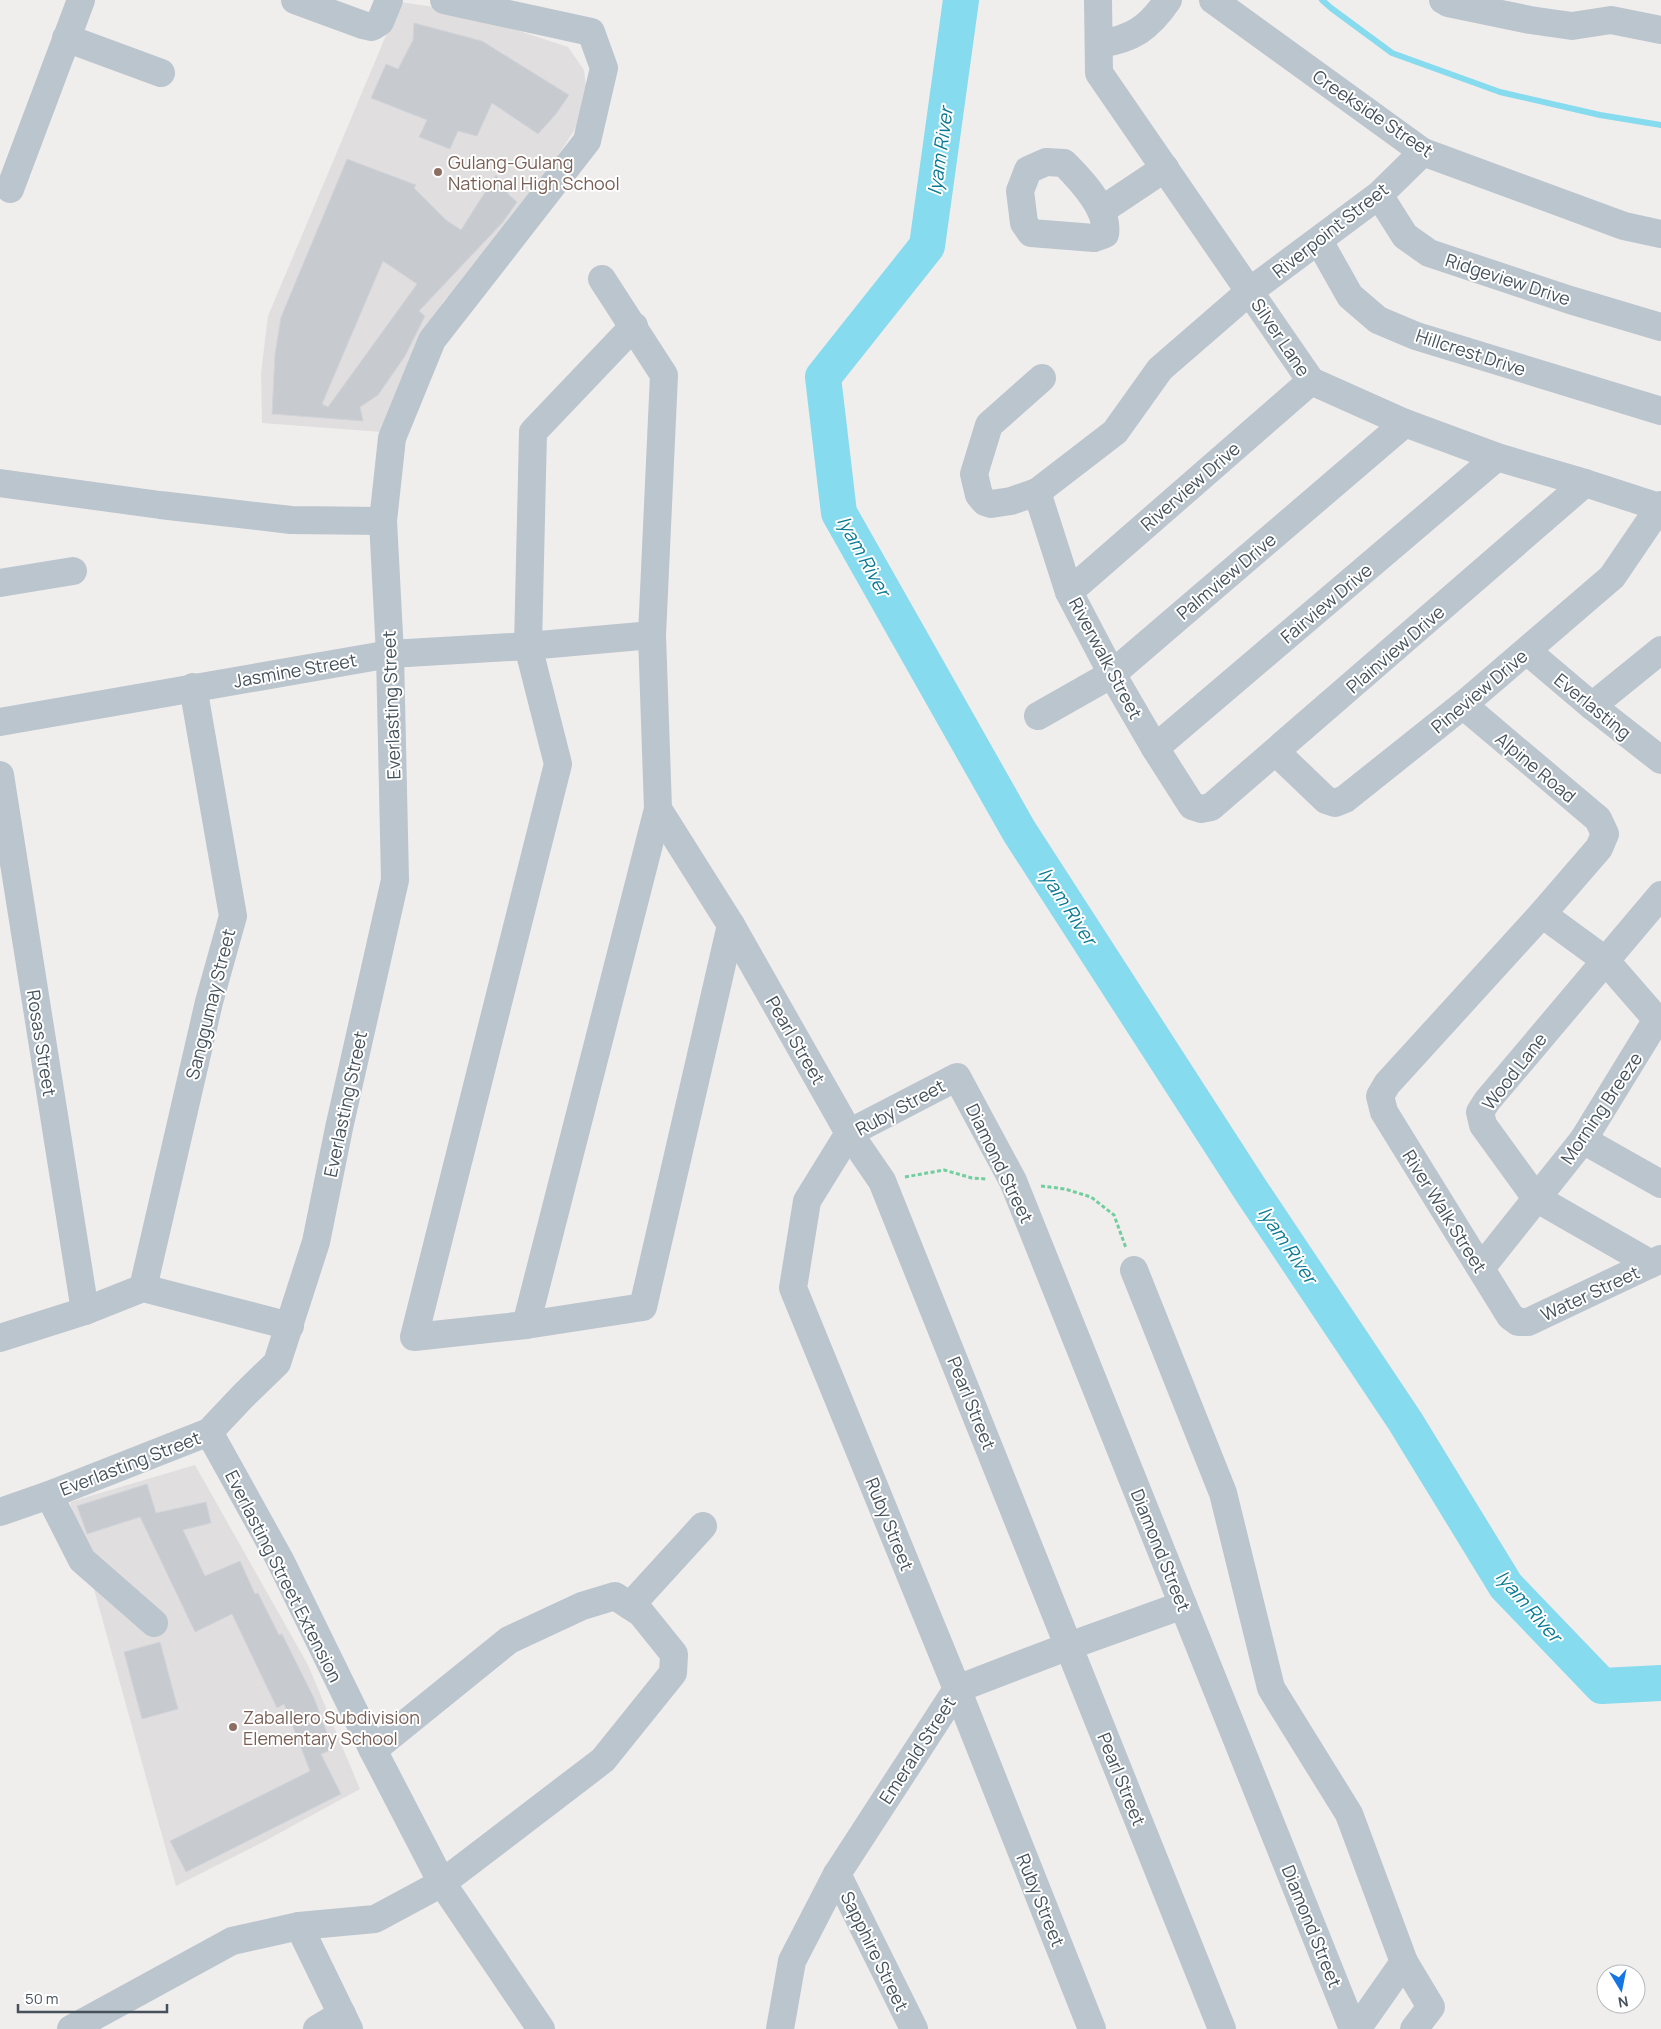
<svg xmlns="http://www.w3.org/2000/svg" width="1661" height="2029" viewBox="0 0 1661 2029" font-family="Manrope,sans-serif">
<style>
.education{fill:#e1dedf}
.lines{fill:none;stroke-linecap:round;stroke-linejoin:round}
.stream{stroke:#86dbee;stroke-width:6}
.river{stroke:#86dbee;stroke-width:36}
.building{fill:#c7cbd0;stroke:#d1d4d9;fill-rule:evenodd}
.path{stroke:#71ce9d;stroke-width:3;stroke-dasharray:4 2.5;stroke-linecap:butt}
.minor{stroke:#bbc5cd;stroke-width:28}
.education-dot{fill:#8d6e63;stroke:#fff;stroke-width:2}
.labels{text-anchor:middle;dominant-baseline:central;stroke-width:4;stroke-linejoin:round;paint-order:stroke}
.street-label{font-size:18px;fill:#45525b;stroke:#fff}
.education-label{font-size:18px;fill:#785e54;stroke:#fff;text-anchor:start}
.water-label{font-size:19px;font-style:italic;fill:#0a7b94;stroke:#fff}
</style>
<rect width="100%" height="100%" fill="#f0eded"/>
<!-- education -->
<g class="education">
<polygon points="400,2 455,10 568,47 584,70 587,93 580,121 515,224 443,302 382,432 262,423 261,373 268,316"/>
<polygon points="195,1465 308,1665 360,1789 263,1842 176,1886 70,1502"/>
</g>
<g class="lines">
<!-- stream -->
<polyline class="stream" points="1322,0 1331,8 1392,53 1500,92 1600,115 1661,125"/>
<!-- river -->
<polyline class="river" points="961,0 927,246 823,377 839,513 1019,831 1250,1189 1405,1421 1506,1586 1602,1686 1661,1683"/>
</g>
<!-- building -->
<g class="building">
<polygon points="414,23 482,41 569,95 556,114 538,134 492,103 477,136 458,131 450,149 419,137 427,120 371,98 386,64 398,69 413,40"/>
<path d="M347 159 416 185 414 188 446 220 461 230 496 175 509 195 517 202 503 222 419 311 425 316 405 356 378 395 360 407 363 421 272 414 275 354 281 317ZM383 261 417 284 328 407 322 404Z"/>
<polygon points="147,1484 156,1513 206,1502 211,1523 183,1530 205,1576 240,1561 255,1594 258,1593 279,1635 282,1634 314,1698 333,1749 321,1754 341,1794 186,1872 170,1841 310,1771 284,1704 277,1708 232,1614 195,1632 140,1517 87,1534 77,1506"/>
<polygon points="160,1642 178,1709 142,1719 124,1652"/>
</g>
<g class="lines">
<!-- path -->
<g class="path">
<polyline points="905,1177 944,1170 972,1178 987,1179"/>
<polyline points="1041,1186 1065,1189 1091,1197 1114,1215 1126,1248"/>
</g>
<!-- minor -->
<g class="minor">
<polyline points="295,0 363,25 372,27 380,22 389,0"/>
<polyline points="1098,0 1099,73 1311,381 1405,423 1497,457 1585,483 1659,507"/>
<polyline points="1213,0 1423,152 1624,226 1661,234"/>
<polyline points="1443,0 1448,3 1530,20 1572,26 1611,20 1661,30"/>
<polyline points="66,38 161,73"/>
<path d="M1099 44C1133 39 1149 28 1168 0"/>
<path d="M1046 162 1064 163C1081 180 1109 209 1105 234L1094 238 1031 233 1024 223 1020 191 1028 170Z"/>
<polyline points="10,189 81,0"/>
<polyline points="1379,195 1405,236 1429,253 1570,300 1661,327"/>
<polyline points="1102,210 1165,168"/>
<polyline points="1319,241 1350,296 1378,320 1416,336 1661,411"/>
<polyline points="634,326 533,432 528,646 558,764 414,1337 526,1325 643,1307 731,925"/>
<polyline points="1042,378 989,425 974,474 979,495 985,502 991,504 1011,501 1037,492 1115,432 1160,369 1250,291 1379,195 1423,152"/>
<polyline points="0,483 160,505 291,520 383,521"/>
<polyline points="1037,492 1069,592 1112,674 1155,748 1192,806 1201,809 1211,807 1585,483"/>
<polyline points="0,583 73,571"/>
<polyline points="1069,592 1311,381"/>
<polyline points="1527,651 1592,706 1661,760"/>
<polyline points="1463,705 1598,819 1605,834 1599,848 1542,914 1387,1084 1380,1096 1384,1112 1510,1316 1518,1322 1528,1322 1661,1259"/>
<polyline points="1592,706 1661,650"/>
<polyline points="1038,716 1112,674 1405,423"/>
<polyline points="0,722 390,654 528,646 652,635"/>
<polyline points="1155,748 1497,457"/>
<polyline points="1276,752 1326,800 1335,803 1345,799 1463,705 1612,577 1661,505"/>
<polyline points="0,775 85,1311"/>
<polyline points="658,809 731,925 849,1133 882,1181 1222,2029"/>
<polyline points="1583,1140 1661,1184"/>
<polyline points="1651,1264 1536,1198 1483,1125 1480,1112 1487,1101 1661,895"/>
<polyline points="1481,1268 1583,1140 1656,1021 1652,1014 1605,960 1542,914"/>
<polyline points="1134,1270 1223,1493 1271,1688 1349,1814 1404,1962 1357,2029"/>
<polyline points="143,1288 209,1002 233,916 193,687"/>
<polyline points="526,1325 658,809 652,635 664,375 602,279"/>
<polyline points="0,1338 85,1311 143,1288 290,1326"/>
<polyline points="209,1432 280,1560 373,1750 442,1883 541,2029"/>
<polyline points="49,1495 82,1560 154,1623"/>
<polyline points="0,1512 49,1495 209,1432 243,1396 277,1363 316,1242 339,1128 395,880 390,654 383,521 392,438 432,340 587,141 604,68 591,32 444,0"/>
<polyline points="630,1606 703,1526"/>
<polyline points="837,1874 914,2029"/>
<polyline points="299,1926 349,2029"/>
<polyline points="1404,1962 1431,2007 1414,2029"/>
<polyline points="71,2029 232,1941 299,1926 375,1919 442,1883 603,1760 673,1673 674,1654 641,1613 615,1596 582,1606 509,1640 373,1750"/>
<polyline points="317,2029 342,2014"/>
<polyline points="780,2029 792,1961 837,1874 957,1689 1069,1646 1183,1605"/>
<polyline points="1092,2029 957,1689 793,1288 807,1201 849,1133 957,1077 1013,1181 1353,2029"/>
</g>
</g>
<!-- markers -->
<g class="education-dot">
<circle cx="438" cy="172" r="5"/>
<circle cx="233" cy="1727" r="5"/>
</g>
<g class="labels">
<!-- street labels -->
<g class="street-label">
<text transform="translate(1373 113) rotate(34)">Creekside Street</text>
<text transform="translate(1330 230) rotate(-38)">Riverpoint Street</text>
<text transform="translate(1508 279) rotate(18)">Ridgeview Drive</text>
<text transform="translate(1281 337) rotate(56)">Silver Lane</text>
<text transform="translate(1471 352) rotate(18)">Hillcrest Drive</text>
<text transform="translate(1190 486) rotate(-41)">Riverview Drive</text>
<text transform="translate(1226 576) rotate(-40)">Palmview Drive</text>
<text transform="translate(1326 603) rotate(-40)">Fairview Drive</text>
<text transform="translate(1395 649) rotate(-41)">Plainview Drive</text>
<text transform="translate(1106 658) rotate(62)">Riverwalk Street</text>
<text transform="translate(295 670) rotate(-10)">Jasmine Street</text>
<text transform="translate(1479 691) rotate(-40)">Pineview Drive</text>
<text transform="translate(391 705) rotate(-92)">Everlasting Street</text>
<text transform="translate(1593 706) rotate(39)">Everlasting</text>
<text transform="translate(1536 767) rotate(40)">Alpine Road</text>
<text transform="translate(210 1004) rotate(-76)">Sanggumay Street</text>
<text transform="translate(796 1040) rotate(60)">Pearl Street</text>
<text transform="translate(42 1043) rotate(81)">Rosas Street</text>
<text transform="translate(1514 1071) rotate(-52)">Wood Lane</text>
<text transform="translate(345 1104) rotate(-78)">Everlasting Street</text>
<text transform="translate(900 1107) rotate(-28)">Ruby Street</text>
<text transform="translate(1601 1108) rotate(-56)">Morning Breeze</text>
<text transform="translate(1000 1163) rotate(64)">Diamond Street</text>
<text transform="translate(1445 1211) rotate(58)">River Walk Street</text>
<text transform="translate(1590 1293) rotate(-25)">Water Street</text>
<text transform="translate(972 1403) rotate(68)">Pearl Street</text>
<text transform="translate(130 1463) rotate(-21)">Everlasting Street</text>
<text transform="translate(890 1524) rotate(68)">Ruby Street</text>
<text transform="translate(1161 1550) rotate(68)">Diamond Street</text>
<text transform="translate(284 1576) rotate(63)">Everlasting Street Extension</text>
<text transform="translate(917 1750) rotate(-57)">Emerald Street</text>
<text transform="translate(1122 1779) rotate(68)">Pearl Street</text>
<text transform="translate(1041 1900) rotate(68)">Ruby Street</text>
<text transform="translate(1312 1926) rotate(68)">Diamond Street</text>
<text transform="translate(875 1951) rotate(64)">Sapphire Street</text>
</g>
<!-- education labels -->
<g class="education-label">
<text x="448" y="162">Gulang-Gulang<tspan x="448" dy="21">National High School</tspan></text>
<text x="243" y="1717">Zaballero Subdivision<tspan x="243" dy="21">Elementary School</tspan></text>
</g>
<!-- water labels -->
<g class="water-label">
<text transform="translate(940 151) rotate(-82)">Iyam River</text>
<text transform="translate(864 556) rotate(61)">Iyam River</text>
<text transform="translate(1068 906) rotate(57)">Iyam River</text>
<text transform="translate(1288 1245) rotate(56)">Iyam River</text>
<text transform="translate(1529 1606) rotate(49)">Iyam River</text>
</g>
</g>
<!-- north arrow -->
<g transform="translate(1621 1989) rotate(170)"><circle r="24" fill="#ffffff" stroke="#b5babd"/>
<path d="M0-4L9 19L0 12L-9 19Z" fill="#1575e3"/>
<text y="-8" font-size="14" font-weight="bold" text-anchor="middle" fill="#45525b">N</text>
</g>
<!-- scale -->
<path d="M18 2004v8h149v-8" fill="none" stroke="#45525b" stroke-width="2.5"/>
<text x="25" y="2004" font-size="15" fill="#45525b" stroke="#ffffff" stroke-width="4" paint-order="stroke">50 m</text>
</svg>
